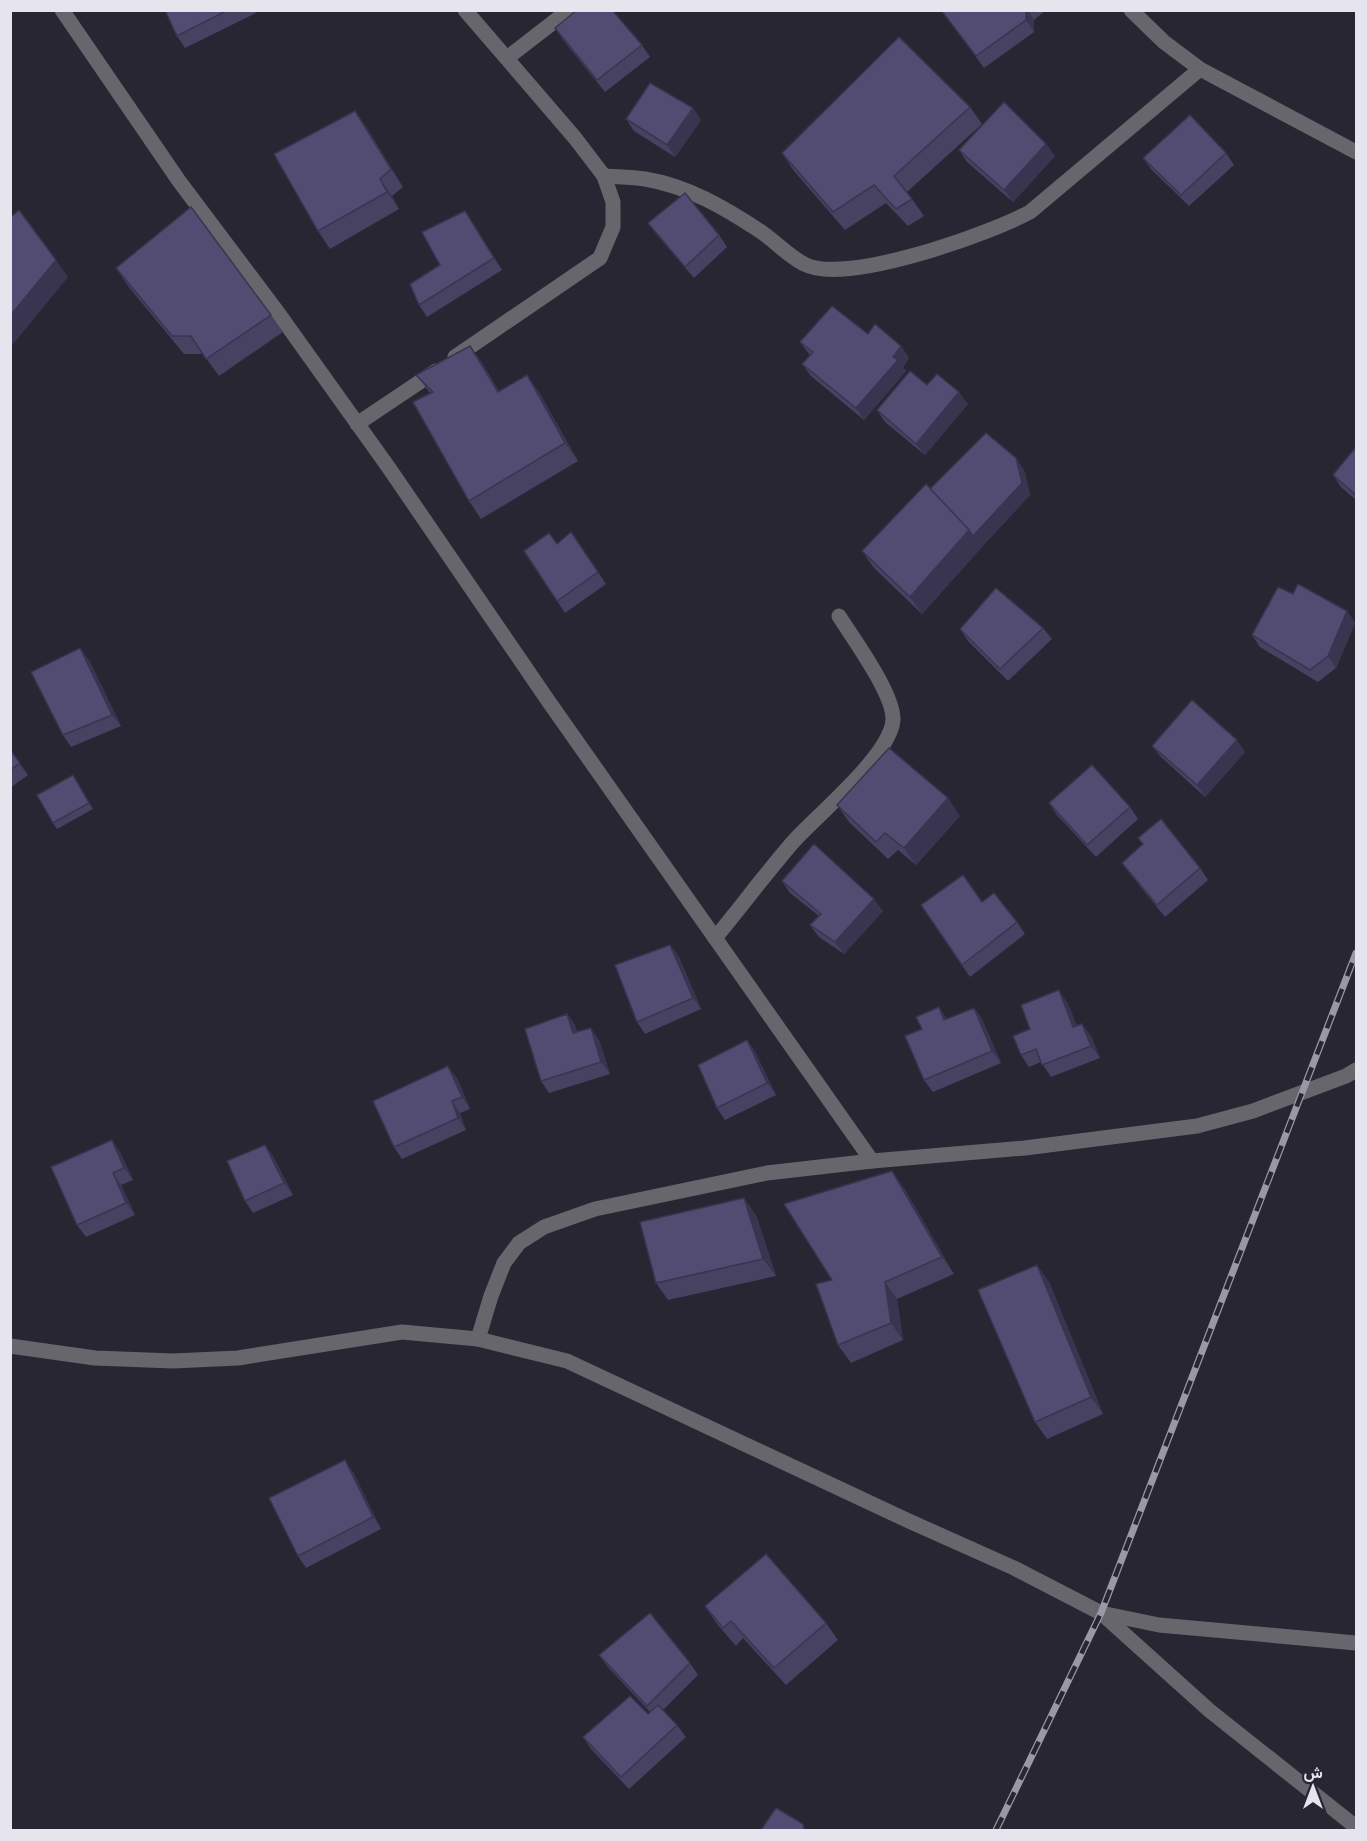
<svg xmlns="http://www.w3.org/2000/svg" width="1367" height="1841" viewBox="0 0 1367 1841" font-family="'Archivo Narrow',Vazirmatn,sans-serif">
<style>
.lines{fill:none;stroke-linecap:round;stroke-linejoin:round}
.street{stroke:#67666d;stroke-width:15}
.rail-casing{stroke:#9998a3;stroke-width:7}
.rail{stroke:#282633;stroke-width:4.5;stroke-dasharray:14;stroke-linecap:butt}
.wall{fill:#474162}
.shaded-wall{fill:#393550}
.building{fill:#524c72;stroke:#393550;stroke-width:1.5}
</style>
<rect width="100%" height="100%" fill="#282633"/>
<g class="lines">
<!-- street -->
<g class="street">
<polyline points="62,10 179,181 279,314 389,468 549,702 872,1161"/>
<polyline points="1131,10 1164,42 1200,69 1356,152"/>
<polyline points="507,58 569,10"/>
<path d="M604 176C618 177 632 177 645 179 688 186 725 208 760 231 775 241 788 256 804 264 845 286 989 234 1030 212L1200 69"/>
<polyline points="455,357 600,258 613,227 613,202 604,176 575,138 465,10"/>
<polyline points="357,424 436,371"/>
<path d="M715 938C741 907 766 873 793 842 818 814 890 756 893 720 894 694 854 640 839 616"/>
<polyline points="478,1339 491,1296 504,1263 519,1243 544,1227 595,1209 767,1173 872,1161 1025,1148 1197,1126 1253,1111 1346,1076 1356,1070"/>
<polyline points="10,1346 95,1358 173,1361 238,1358 402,1332 478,1339 567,1361 911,1522 1014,1568 1101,1613 1210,1711 1356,1827"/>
<polyline points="1101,1613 1159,1625 1356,1643"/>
</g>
<defs>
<polyline id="rail" points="996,1830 1101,1613 1356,953"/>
</defs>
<!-- rail casing -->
<use href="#rail" class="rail-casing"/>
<!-- rail -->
<use href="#rail" class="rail"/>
</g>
<!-- wall -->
<g class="wall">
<polygon points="165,10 254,10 256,13 185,48 177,36"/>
<polygon points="941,10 1046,10 1034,20 1034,32 984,68"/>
<polygon points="555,28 642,45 650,57 605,92 563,40"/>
<polygon points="970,107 982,124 907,192 924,216 908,226 886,203 845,230 794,171 782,153"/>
<polygon points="693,108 701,120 675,157 634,131 626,119"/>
<polygon points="355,111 367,128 403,187 392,196 399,209 330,249 318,231"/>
<polygon points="1046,144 1055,156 1013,202 967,162 959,150"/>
<polygon points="1226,153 1234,165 1189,206 1151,169 1143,158"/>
<polygon points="465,211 502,270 427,317 419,305 440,265"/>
<polygon points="648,223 719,235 727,247 694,278 657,235"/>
<polygon points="116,268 271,315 283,332 219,376 203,354 184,354 128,286"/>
<polygon points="868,334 901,346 909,358 903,367 906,371 864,420 811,376 802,364 810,355 800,342"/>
<polygon points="470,346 482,363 499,391 539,392 578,461 481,519 469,501 430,393 416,375"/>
<polygon points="927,385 968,404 925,455 885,422 877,410"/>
<polygon points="1356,447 1356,500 1341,487 1333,475"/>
<polygon points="1024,470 1030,495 981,548 922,614 874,568 862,551 930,489"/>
<polygon points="571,532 606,584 565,613 524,551 557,544"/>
<polygon points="1293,594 1347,611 1355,623 1336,668 1318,682 1260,647 1252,635"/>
<polygon points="1043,628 1052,639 1008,681 968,641 960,629"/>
<polygon points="89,660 121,726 71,747 63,735"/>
<polygon points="1152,746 1245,752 1205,797 1161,757"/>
<polygon points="10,750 28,775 10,788"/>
<polygon points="77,781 93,809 57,829 53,823"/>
<polygon points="1049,803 1130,807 1138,819 1096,857 1057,815"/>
<polygon points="837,805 960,816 916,865 898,850 888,859 849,822"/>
<polygon points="1143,845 1200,868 1208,880 1165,917 1131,875 1122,863"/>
<polygon points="782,881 883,911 844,954 819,937 810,925 819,916 790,893"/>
<polygon points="982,902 1017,922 1025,934 970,977 921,905"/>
<polygon points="670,945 679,957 701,1009 645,1034 637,1022"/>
<polygon points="1067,1002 1077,1026 1082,1024 1091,1036 1100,1058 1051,1077 1041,1062 1029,1067 1021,1055 1030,1029"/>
<polygon points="974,1008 982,1019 1001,1063 933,1092 924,1080 947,1019"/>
<polygon points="567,1014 575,1025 577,1032 599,1040 610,1074 549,1093 541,1081"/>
<polygon points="747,1040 755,1052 776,1095 725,1120 717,1108"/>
<polygon points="457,1078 470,1109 460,1113 466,1130 402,1159 394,1147"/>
<polygon points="265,1145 273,1156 293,1195 253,1213 245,1201"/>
<polygon points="120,1152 133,1180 121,1185 135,1215 86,1237 77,1225"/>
<polygon points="904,1188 954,1274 897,1299 903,1340 851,1363 838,1345 832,1280"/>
<polygon points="756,1215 776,1276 668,1300 656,1283"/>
<polygon points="1049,1282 1103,1414 1047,1439 1035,1422"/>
<polygon points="353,1472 381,1529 306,1568 298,1556"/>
<polygon points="705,1606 826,1623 838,1640 786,1685 743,1638 736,1646 717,1624"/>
<polygon points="599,1655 690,1663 698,1675 663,1710 677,1725 686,1737 629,1789 591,1749 583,1737 648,1714 650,1712 607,1666"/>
</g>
<!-- shaded-wall -->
<g class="shaded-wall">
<polygon points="1026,10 1028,10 1034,20 1034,32 1026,20"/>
<polygon points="693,108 701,120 675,157 667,145"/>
<polygon points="355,111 367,128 403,187 391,169"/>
<polygon points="1046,144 1055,156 1013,202 1004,190"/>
<polygon points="380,179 392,196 399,209 387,192"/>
<polygon points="465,211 473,223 502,270 494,258"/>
<polygon points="56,260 68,277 10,348 10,316"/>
<polygon points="470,346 482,363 510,409 498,392"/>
<polygon points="901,346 909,358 903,367 906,371 864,420 856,408"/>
<polygon points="527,375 539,392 578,461 565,443"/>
<polygon points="959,392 968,404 925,455 916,444"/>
<polygon points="1016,458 1024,470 1030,495 981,548 922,614 910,597 969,530"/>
<polygon points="1347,611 1355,623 1336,668 1328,656"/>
<polygon points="80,648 89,660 121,726 112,715"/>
<polygon points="1237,740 1245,752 1205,797 1197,785"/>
<polygon points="948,798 960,816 916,865 904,848"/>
<polygon points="874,899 883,911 844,954 835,942"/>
<polygon points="670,945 679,957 701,1009 693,998"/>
<polygon points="1059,990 1067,1002 1082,1039 1073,1027"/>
<polygon points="939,1007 947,1019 944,1020"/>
<polygon points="974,1008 982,1019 1001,1063 992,1051"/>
<polygon points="567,1014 575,1025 581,1045 573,1033"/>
<polygon points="1082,1024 1091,1036 1100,1058 1091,1046"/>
<polygon points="591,1028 599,1040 610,1074 601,1062"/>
<polygon points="747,1040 755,1052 776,1095 767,1083"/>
<polygon points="448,1066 457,1078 470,1109 462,1097"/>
<polygon points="452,1101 460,1113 466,1130 458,1118"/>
<polygon points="112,1140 120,1152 133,1180 124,1168"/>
<polygon points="265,1145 273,1156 293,1195 284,1183"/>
<polygon points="892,1171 904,1188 954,1274 942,1257"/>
<polygon points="113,1173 121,1185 135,1215 126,1203"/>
<polygon points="744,1198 756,1215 776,1276 763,1259"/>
<polygon points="1037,1265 1049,1282 1103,1414 1091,1397"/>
<polygon points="885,1282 897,1299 903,1340 891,1323"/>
<polygon points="345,1460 353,1472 381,1529 373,1517"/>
</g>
<!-- building -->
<g class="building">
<polygon points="165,10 228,10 177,36"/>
<polygon points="577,10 612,10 642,45 597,80 555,28"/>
<polygon points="941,10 1026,10 1026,20 976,56"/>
<polygon points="899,37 970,107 894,176 912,199 896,209 874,185 833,212 782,153"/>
<polygon points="650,83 693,108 667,145 626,119"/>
<polygon points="1004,102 1046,144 1004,190 959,150"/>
<polygon points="355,111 391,169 380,179 387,192 318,231 274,154"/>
<polygon points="1190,115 1226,153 1181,195 1143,158"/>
<polygon points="685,193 719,235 685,267 648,223"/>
<polygon points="191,207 271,315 206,359 191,336 172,336 116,268"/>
<polygon points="19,210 56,260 10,316 10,218"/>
<polygon points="465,211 494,258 419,305 410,284 440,265 422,232"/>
<polygon points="832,306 868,334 875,324 901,346 893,357 898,360 856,408 802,364 813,352 800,342"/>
<polygon points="470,346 498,392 527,375 565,443 469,501 413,402 433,392 416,375"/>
<polygon points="910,371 927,385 937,374 959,392 916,444 877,410"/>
<polygon points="986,433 1016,458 1022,483 973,536 969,530 930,489"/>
<polygon points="1356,447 1356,495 1333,475"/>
<polygon points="926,484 969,530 910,597 862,551"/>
<polygon points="571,532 598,572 557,601 524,551 549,533 557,544"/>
<polygon points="1298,584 1347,611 1328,656 1310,670 1252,635 1278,587 1293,594"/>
<polygon points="996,588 1043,628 1000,669 960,629"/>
<polygon points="80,648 112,715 63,735 31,672"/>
<polygon points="1192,700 1237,740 1197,785 1152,746"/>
<polygon points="889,748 948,798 904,848 885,833 876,842 837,805"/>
<polygon points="10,750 20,763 10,770"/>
<polygon points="1092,765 1130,807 1087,845 1049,803"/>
<polygon points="73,775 89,803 53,823 37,795"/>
<polygon points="1161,819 1200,868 1157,905 1122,863 1143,844 1138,838"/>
<polygon points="814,844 874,899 835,942 810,925 821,914 782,881"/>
<polygon points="963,875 982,902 994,893 1017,922 962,965 921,905"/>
<polygon points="670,945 693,998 637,1022 615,965"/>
<polygon points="1059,990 1073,1027 1082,1024 1091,1046 1042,1065 1036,1049 1021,1055 1013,1036 1030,1029 1021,1005"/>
<polygon points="939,1007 944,1020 974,1008 992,1051 924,1080 905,1036 922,1029 916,1017"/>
<polygon points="567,1014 573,1033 591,1028 601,1062 541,1081 525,1029"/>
<polygon points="747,1040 767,1083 717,1108 698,1065"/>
<polygon points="448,1066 462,1097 452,1101 458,1118 394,1147 373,1101"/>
<polygon points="112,1140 124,1168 113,1173 126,1203 77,1225 51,1167"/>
<polygon points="265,1145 284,1183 245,1201 227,1161"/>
<polygon points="892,1171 942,1257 885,1282 891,1323 838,1345 816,1284 832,1280 784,1204"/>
<polygon points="744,1198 763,1259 656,1283 640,1222"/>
<polygon points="1037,1265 1091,1397 1035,1422 978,1290"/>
<polygon points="345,1460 373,1517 298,1556 269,1498"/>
<polygon points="766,1554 826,1623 774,1668 731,1621 723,1628 705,1606"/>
<polygon points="650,1613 690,1663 647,1706 599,1655"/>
<polygon points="630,1696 648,1714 658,1705 677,1725 621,1777 583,1737"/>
<polygon points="776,1808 803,1824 804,1830 761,1830"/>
</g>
<!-- border -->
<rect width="1367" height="1841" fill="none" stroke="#e6e5ee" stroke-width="24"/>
<!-- north arrow -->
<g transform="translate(1313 1787)" stroke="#282633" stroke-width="4.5" paint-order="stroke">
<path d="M0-4.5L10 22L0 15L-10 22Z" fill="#e6e5ee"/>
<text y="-9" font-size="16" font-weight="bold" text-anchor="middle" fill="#e6e5ee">ش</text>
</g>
</svg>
